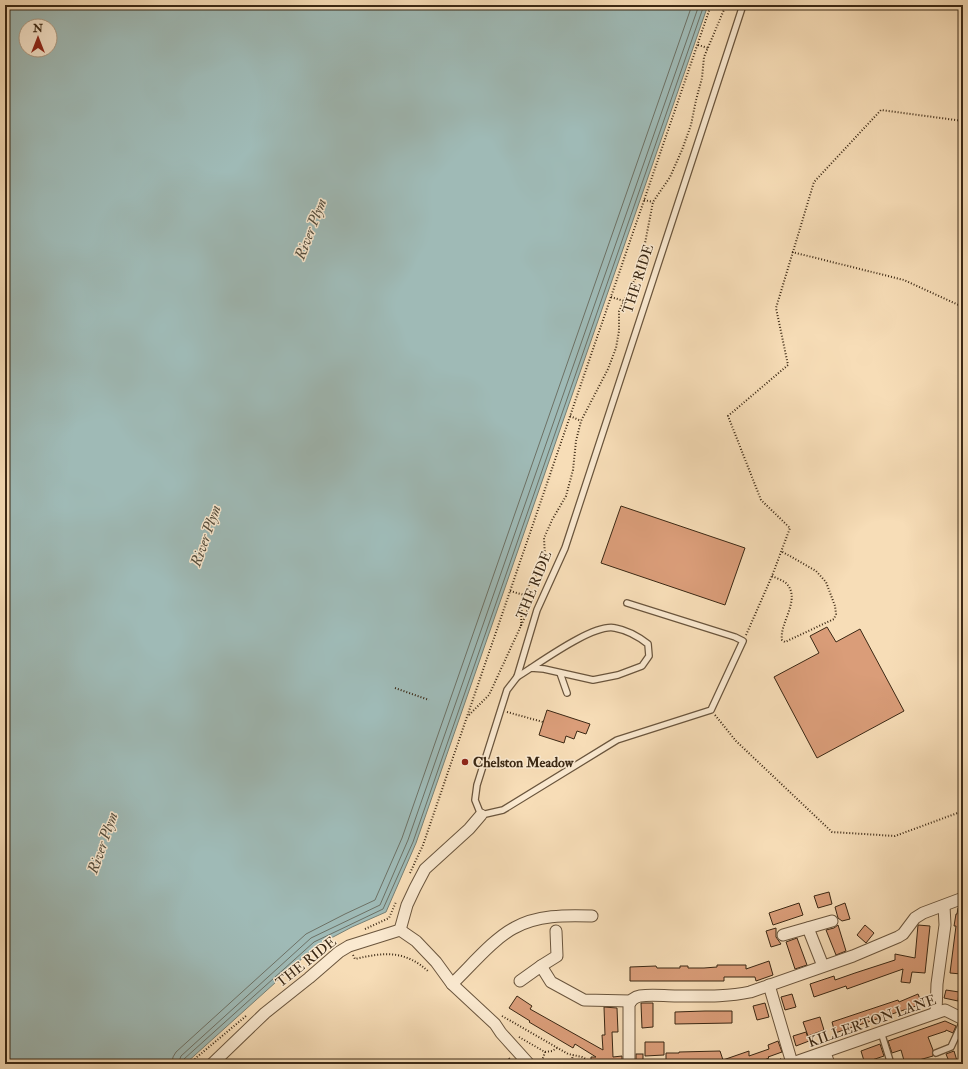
<svg xmlns="http://www.w3.org/2000/svg" width="968" height="1069" viewBox="0 0 968 1069" font-family="'IM FELL Double Pica',serif">
<style>
.water{fill:#9fbab6;stroke:#778075;fill-rule:evenodd}
.lines{fill:none;stroke-linecap:round;stroke-linejoin:round}
.shore{stroke:#6d7165;stroke-width:1}
.building{fill:#da9d79;stroke:#3b2814}
.lane-casing{stroke:#6a553d;stroke-width:8}
.street-casing{stroke:#6a553d;stroke-width:13}
.path{stroke:#3b2814;stroke-width:2;stroke-dasharray:1 2;stroke-linecap:butt}
.lane{stroke:#fae9d0;stroke-width:5.5}
.street{stroke:#fae9d0;stroke-width:11}
.poi-dot{fill:#8f2418;stroke:#fae9d0;stroke-width:1.5}
.labels{text-anchor:middle;dominant-baseline:central;stroke-width:3;stroke-linejoin:round;paint-order:stroke}
.street-label{font-size:14px;fill:#3b2814;stroke:#fae9d0}
.poi-label{font-size:14px;font-weight:bold;fill:#3b2814;stroke:#fae9d0;text-anchor:start}
.water-label{font-size:15px;font-style:italic;fill:#544c3c;stroke:#fae9d0}
</style>
<rect width="100%" height="100%" fill="#f7ddb7"/>
<filter id="stains"><feTurbulence type="fractalNoise" baseFrequency=".005" numOctaves="4"/><feColorMatrix values="0 0 0 0 .2 0 0 0 0 .09 0 0 0 0 .02 0 0 0 .5 -.17"/></filter>
<radialGradient id="worn" r=".72"><stop offset=".6" stop-color="#630" stop-opacity="0"/><stop offset="1" stop-color="#630" stop-opacity=".3"/></radialGradient>
<!-- water -->
<path class="water" d="M10 5H708L416 843 386 912 352 927 316 946 185 1064H5V21ZM26 26H50V50H26Z"/>
<g class="lines">
<!-- shore -->
<g class="shore">
<polyline points="172,1064 173,1057 176,1052 306,934 345,914 375,900 402,838 692,5"/>
<polyline points="178,1064 181,1056 311,938 380,905 408,840 699,5"/>
<polyline points="183,1064 184,1059 314,942 383,909 413,842 704,5"/>
</g>
</g>
<!-- building -->
<g class="building">
<polygon points="621,506 745,548 725,605 601,563"/>
<polygon points="827,627 836,642 860,629 904,711 817,758 774,677 819,653 810,636"/>
<polygon points="547,710 590,724 586,734 577,731 574,739 566,736 564,743 539,735"/>
<polygon points="829,892 832,904 818,908 814,896"/>
<polygon points="799,903 803,915 773,925 769,913"/>
<polygon points="845,903 850,919 842,921 838,918 835,907"/>
<polygon points="958,908 963,909 963,955 961,974 950,973 956,926 954,926 956,914 957,914"/>
<polygon points="838,925 846,951 836,955 826,930 834,928"/>
<polygon points="865,925 874,933 866,943 857,935"/>
<polygon points="918,925 930,926 925,973 912,972 910,983 901,982 903,969 847,989 846,986 814,997 810,984 834,976 835,980 855,973 895,960 895,954 915,958"/>
<polygon points="776,928 776,937 781,944 771,947 766,931"/>
<polygon points="797,938 807,965 795,969 786,942"/>
<polygon points="769,961 773,975 756,981 755,977 724,977 724,981 630,981 630,967 656,966 657,968 680,968 680,966 688,966 688,968 704,968 717,967 717,965 746,965 746,969"/>
<polygon points="946,990 959,992 958,1001 944,998"/>
<polygon points="792,994 796,1007 785,1010 781,997"/>
<polygon points="918,994 922,1004 835,1033 832,1022 898,1000 899,1002"/>
<polygon points="517,996 532,1006 530,1009 603,1050 602,1035 605,1035 604,1007 617,1008 618,1032 612,1032 613,1057 622,1056 622,1064 591,1064 591,1057 596,1057 575,1044 573,1048 529,1022 530,1021 509,1008"/>
<polygon points="641,1003 653,1003 653,1027 642,1028"/>
<polygon points="765,1003 769,1017 757,1020 753,1006"/>
<polygon points="705,1011 732,1011 732,1023 675,1024 675,1012"/>
<polygon points="820,1017 824,1030 808,1036 803,1022"/>
<polygon points="945,1021 956,1026 953,1033 946,1030 946,1031 928,1037 933,1050 933,1056 905,1064 901,1050 892,1053 888,1041"/>
<polygon points="806,1032 809,1041 796,1046 793,1036"/>
<polygon points="778,1041 782,1052 768,1057 769,1058 757,1063 666,1064 666,1053 679,1053 679,1052 720,1051 723,1060 749,1051 749,1056 769,1049 768,1045"/>
<polygon points="645,1042 664,1042 664,1055 645,1056"/>
<polygon points="880,1044 884,1056 872,1060 872,1061 865,1064 861,1051"/>
<polygon points="954,1051 958,1064 950,1064 946,1054"/>
<rect x="636" y="1054" width="7" height="10"/>
</g>
<g class="lines">
<defs>
<g id="lane">
<polyline points="627,603 735,637 743,641 711,710 617,740 503,810 481,815 475,800 477,785 507,690 517,677 537,610 565,548 743,5"/>
<polyline points="560,673 567,693"/>
<path d="M517 677C537 665 593 623 615 628 626 630 639 637 648 644L649 656 642 666 618 675 593 680 544 669 531 668"/>
<polyline points="881,1032 891,1064"/>
<polyline points="936,1053 951,1047 963,1021"/>
</g>
<g id="street">
<polyline points="808,928 823,966"/>
<polyline points="400,930 416,941 436,962 452,984 495,1024 501,1033 529,1064"/>
<polyline points="400,930 407,905 415,888 425,869 469,829 481,815"/>
<polyline points="783,935 832,921"/>
<polyline points="541,966 557,956 556,931"/>
<polyline points="520,981 541,966 551,982 584,1000 630,1001"/>
<path d="M452 984C470 967 493 939 514 928 537 915 565 915 592 916"/>
<polyline points="769,985 792,1063"/>
<polyline points="936,1013 937,984 945,925 944,906"/>
<polyline points="825,1053 829,1064"/>
<polyline points="212,1064 265,1013 309,978 339,952 349,946 400,930"/>
<path d="M629 1064V1005C631 1000 634 997 640 996 652 994 664 996 677 996 701 996 727 997 750 992L853 956 898 937 903 934 915 918 923 913 963 898"/>
<polyline points="790,1064 936,1013 945,1010 963,1019"/>
</g>
</defs>
<!-- lane casing -->
<use href="#lane" class="lane-casing"/>
<!-- street casing -->
<use href="#street" class="street-casing"/>
<!-- path -->
<g class="path">
<polyline points="698,45 708,48"/>
<polyline points="644,200 653,202"/>
<polyline points="792,252 904,280 963,307"/>
<polyline points="611,297 624,301"/>
<polyline points="570,416 581,421"/>
<path d="M772 576C776 578 782 580 786 583 802 599 779 623 782 640L785 642 834 619 836 614 835 606 826 582 816 571 781 551"/>
<polyline points="510,591 524,595"/>
<polyline points="521,626 522,599 530,583 539,572 545,557 544,538 552,520 566,496 573,470 576,441 581,421 608,369 616,348 619,331 619,311 640,269 653,202 670,177 682,150 691,125 696,100 702,78 704,57 726,5"/>
<polyline points="746,635 772,576 790,528 761,500 728,416 788,365 776,308 814,182 881,110 963,121"/>
<polyline points="395,688 429,700"/>
<polyline points="507,712 543,722"/>
<polyline points="469,715 489,695 525,617 528,608 530,609"/>
<polyline points="715,715 736,741 832,832 895,836 963,811"/>
<polyline points="410,873 423,845 711,5"/>
<polyline points="365,929 389,918 396,902"/>
<path d="M353 955 355 959C385 952 405 950 429 972"/>
<polyline points="502,1016 568,1054 582,1057 595,1064"/>
<polyline points="519,1037 545,1052 552,1051 557,1048"/>
<polyline points="509,1058 513,1064"/>
<polyline points="191,1064 197,1057 246,1016"/>
<polyline points="541,1064 545,1052"/>
<polyline points="571,1064 573,1055"/>
<polyline points="766,1064 782,1059"/>
</g>
<!-- lane -->
<use href="#lane" class="lane"/>
<!-- street -->
<use href="#street" class="street"/>
</g>
<!-- markers -->
<circle class="poi-dot" cx="465" cy="762" r="4"/>
<g class="labels">
<!-- street labels -->
<g class="street-label">
<text transform="translate(638 279) rotate(-72)">THE RIDE</text>
<text transform="translate(534 585) rotate(-68)">THE RIDE</text>
<text transform="translate(306 962) rotate(-38)">THE RIDE</text>
<text transform="translate(872 1021) rotate(-19)">KILLERTON LANE</text>
</g>
<!-- poi labels -->
<g class="poi-label">
<text x="473" y="762">Chelston Meadow</text>
</g>
<!-- water labels -->
<g class="water-label">
<text transform="translate(311 229) rotate(-69)">River Plym</text>
<text transform="translate(206 536) rotate(-71)">River Plym</text>
<text transform="translate(103 843) rotate(-71)">River Plym</text>
</g>
</g>
<!-- margin -->
<rect width="968" height="1069" fill="none" stroke="#f7ddb7" stroke-width="20"/>
<rect x="6" y="6" width="956" height="1057" fill="none" stroke="#3b2814" stroke-width="2"/>
<rect x="10" y="10" width="948" height="1049" fill="none" stroke="#3b2814"/>
<!-- north arrow -->
<g transform="translate(38 38)"><circle r="19" fill="#fae9d0" stroke="#ae9c85"/>
<path d="M0-3L7 15L0 10L-7 15Z" fill="#8f2418"/>
<text y="-6" font-size="11" font-weight="bold" text-anchor="middle" fill="#3b2814">N</text>
</g>
<rect width="100%" height="100%" filter="url(#stains)"/>
<rect width="100%" height="100%" fill="url(#worn)"/>
</svg>
